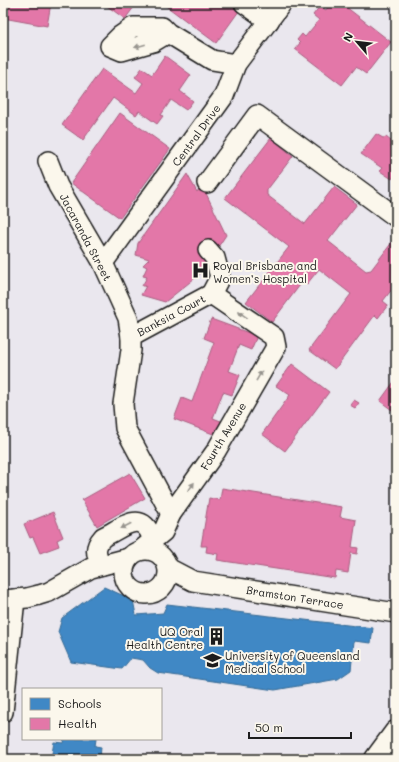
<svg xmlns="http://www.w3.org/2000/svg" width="399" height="762" viewBox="0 0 399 762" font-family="Mali,sans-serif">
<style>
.schools{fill:#3f88c5;stroke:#346892}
.health{fill:#e377a8;stroke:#a75c7e}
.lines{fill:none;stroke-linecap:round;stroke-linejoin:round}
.minor-casing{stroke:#1c1c1c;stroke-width:22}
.major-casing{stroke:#1c1c1c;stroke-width:25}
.minor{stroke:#fbf7ec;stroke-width:19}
.major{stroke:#fbf7ec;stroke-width:22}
.oneway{fill:#97948e}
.labels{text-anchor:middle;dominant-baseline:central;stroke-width:4;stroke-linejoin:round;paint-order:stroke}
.street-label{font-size:11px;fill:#1c1c1c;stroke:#fbf7ec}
.poi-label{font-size:11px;fill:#1c1c1c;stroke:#fbf7ec;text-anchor:start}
</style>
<rect width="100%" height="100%" fill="#eae7ee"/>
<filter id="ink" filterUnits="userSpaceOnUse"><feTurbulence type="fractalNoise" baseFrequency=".025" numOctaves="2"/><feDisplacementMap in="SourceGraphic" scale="8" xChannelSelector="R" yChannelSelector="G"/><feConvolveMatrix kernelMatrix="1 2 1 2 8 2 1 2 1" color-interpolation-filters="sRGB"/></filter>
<g filter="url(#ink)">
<!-- schools -->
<g class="schools">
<polygon points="104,587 133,600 136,615 163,613 167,604 356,626 373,628 371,643 354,641 351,670 338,679 275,690 158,673 150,668 143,660 131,658 122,669 71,662 58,632 62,618"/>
<polygon points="64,739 96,739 95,746 101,747 100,759 51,759 54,742 63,743"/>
</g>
<!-- health -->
<g class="health">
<polygon points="3,3 51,3 47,26 3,18"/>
<polygon points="103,3 137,3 125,19"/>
<polygon points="162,3 228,3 239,11 216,43"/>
<polygon points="331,3 341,3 391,42 366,74 356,67 342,85 295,49 300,43 297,40 302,34 305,37 319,20 313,15 320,6 326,10"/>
<polygon points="165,56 191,75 180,91 193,101 186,110 171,100 161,115 163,116 157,124 139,111 136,115 113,98 83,140 62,125 102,69 136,93 143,83 135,77 142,68 152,75"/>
<polygon points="120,113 170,149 120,218 71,183"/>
<polygon points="376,134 383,138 386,137 391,141 392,144 391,147 396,151 396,153 391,160 396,163 396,173 392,179 380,171 382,168 361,154"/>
<polygon points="271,138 293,156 267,190 267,195 305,224 334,187 357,204 328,241 366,271 371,270 396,237 396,284 383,301 388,305 378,318 375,315 335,369 309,350 351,294 319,269 307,284 303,281 272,322 246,302 289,247 225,198"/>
<polygon points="187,174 197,192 202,185 226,235 200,274 165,302 141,295 146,286 142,286 147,277 143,276 147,267 143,265 149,259 136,255 138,243"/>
<polygon points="211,319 257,336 251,350 239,345 229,371 240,375 232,395 223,392 213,418 226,423 221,437 174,419 182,398 192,402 214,342 204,338"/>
<polygon points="292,364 329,392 285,451 262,434 290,395 276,386"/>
<polygon points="396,379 396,413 380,401"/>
<polygon points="354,400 359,403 355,408 350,405"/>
<polygon points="130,473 145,498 97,526 82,500"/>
<polygon points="222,488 342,507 340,517 356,520 352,547 358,548 357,554 351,553 348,573 336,571 335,578 217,560 218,554 206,552 207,546 201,546 209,498 220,500"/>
<polygon points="53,512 63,537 57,540 59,546 40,553 33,537 30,538 24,524"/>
</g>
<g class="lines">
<defs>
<g id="minor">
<polyline points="244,3 269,21"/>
<polyline points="168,33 153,42 122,51 110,46 120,36 133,27 162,27 168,33 212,60 236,64"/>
<polyline points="48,161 58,186 103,263 128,318 131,337 131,350 123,404 125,428 171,514"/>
<polyline points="207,183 257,115 396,217"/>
<polyline points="103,263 224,96 236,64 282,3"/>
<polyline points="131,337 211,294 220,277 215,258 208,250"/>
<polyline points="141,550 163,532 171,514 216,451 276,347 274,337 211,294"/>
<circle cx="146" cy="572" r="22"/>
<path d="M102 565C95 554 94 547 103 537 124 527 142 508 153 540"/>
<polyline points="168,568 193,581 396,613"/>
<polyline points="3,600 27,598 39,595 49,592 91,568 129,558"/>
<polyline points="3,712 15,599"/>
</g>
<polyline id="major" points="376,759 396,732"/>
</defs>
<!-- minor casing -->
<use href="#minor" class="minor-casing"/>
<!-- major casing -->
<use href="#major" class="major-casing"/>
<!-- minor -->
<use href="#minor" class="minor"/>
<!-- major -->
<use href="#major" class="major"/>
</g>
<!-- one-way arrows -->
<defs><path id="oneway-solid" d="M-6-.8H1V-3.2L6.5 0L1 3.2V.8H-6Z"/></defs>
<g class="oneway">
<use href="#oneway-solid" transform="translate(140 46) rotate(164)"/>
<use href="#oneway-solid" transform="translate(243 315) rotate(-145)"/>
<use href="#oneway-solid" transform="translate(259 376) rotate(-60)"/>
<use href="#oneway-solid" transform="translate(191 487) rotate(-55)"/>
<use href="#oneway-solid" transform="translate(126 526) rotate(153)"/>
</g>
</g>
<!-- icons -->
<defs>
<symbol id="hospital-bare" viewBox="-9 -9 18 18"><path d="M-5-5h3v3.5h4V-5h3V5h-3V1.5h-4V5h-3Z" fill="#1c1c1c" stroke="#fbf7ec" stroke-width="2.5" paint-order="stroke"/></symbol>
<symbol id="building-bare" viewBox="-9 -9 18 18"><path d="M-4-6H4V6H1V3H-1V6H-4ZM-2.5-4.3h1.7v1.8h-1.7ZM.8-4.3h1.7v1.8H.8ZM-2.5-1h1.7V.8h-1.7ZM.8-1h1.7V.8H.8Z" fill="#1c1c1c" stroke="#fbf7ec" stroke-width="2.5" paint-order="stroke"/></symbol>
<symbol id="university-bare" viewBox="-9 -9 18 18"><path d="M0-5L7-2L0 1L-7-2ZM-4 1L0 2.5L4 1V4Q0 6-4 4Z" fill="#1c1c1c" stroke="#fbf7ec" stroke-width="2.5" paint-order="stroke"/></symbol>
</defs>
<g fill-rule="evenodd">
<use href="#hospital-bare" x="188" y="258" width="25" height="25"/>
<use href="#building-bare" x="204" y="624" width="25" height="25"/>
<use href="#university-bare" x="200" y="648" width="25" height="25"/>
</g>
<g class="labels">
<!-- street labels -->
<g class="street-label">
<text transform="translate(196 135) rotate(-54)">Central Drive</text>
<text transform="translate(86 237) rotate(62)">Jacaranda Street</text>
<text transform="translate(171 315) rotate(-28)">Banksia Court</text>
<text transform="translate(223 436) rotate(-59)">Fourth Avenue</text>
<text transform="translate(295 597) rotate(9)">Bramston Terrace</text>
</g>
<!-- poi labels -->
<g class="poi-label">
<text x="213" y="265">Royal Brisbane and<tspan x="213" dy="13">Women’s Hospital</tspan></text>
<text x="203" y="631" text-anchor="end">UQ Oral<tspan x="203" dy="13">Health Centre</tspan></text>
<text x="225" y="655">University of Queensland<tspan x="225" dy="13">Medical School</tspan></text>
</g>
</g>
<!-- margin -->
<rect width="399" height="762" fill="none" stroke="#fbf7ec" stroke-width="16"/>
<rect x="8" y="8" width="383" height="746" fill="none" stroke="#1c1c1c" stroke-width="1.5" filter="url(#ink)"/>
<!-- legend -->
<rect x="22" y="688" width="140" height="52" fill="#fbf7ec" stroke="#a29f99"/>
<rect x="30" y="698" width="20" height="12" fill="#3f88c5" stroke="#a29f99"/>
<text x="58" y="708" font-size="12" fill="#1c1c1c">Schools</text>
<rect x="30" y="718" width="20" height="12" fill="#e377a8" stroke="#a29f99"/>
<text x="58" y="728" font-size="12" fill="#1c1c1c">Health</text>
<!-- north arrow -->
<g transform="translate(357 42) rotate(298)" stroke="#fbf7ec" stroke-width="3" paint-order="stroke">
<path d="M0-3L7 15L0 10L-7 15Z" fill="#1c1c1c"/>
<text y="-6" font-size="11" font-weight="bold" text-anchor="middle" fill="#1c1c1c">N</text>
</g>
<!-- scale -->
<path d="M249 732v6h102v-6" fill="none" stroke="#1c1c1c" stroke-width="2"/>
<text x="255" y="732" font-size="12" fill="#1c1c1c" stroke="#fbf7ec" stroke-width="3" paint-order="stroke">50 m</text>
</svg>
